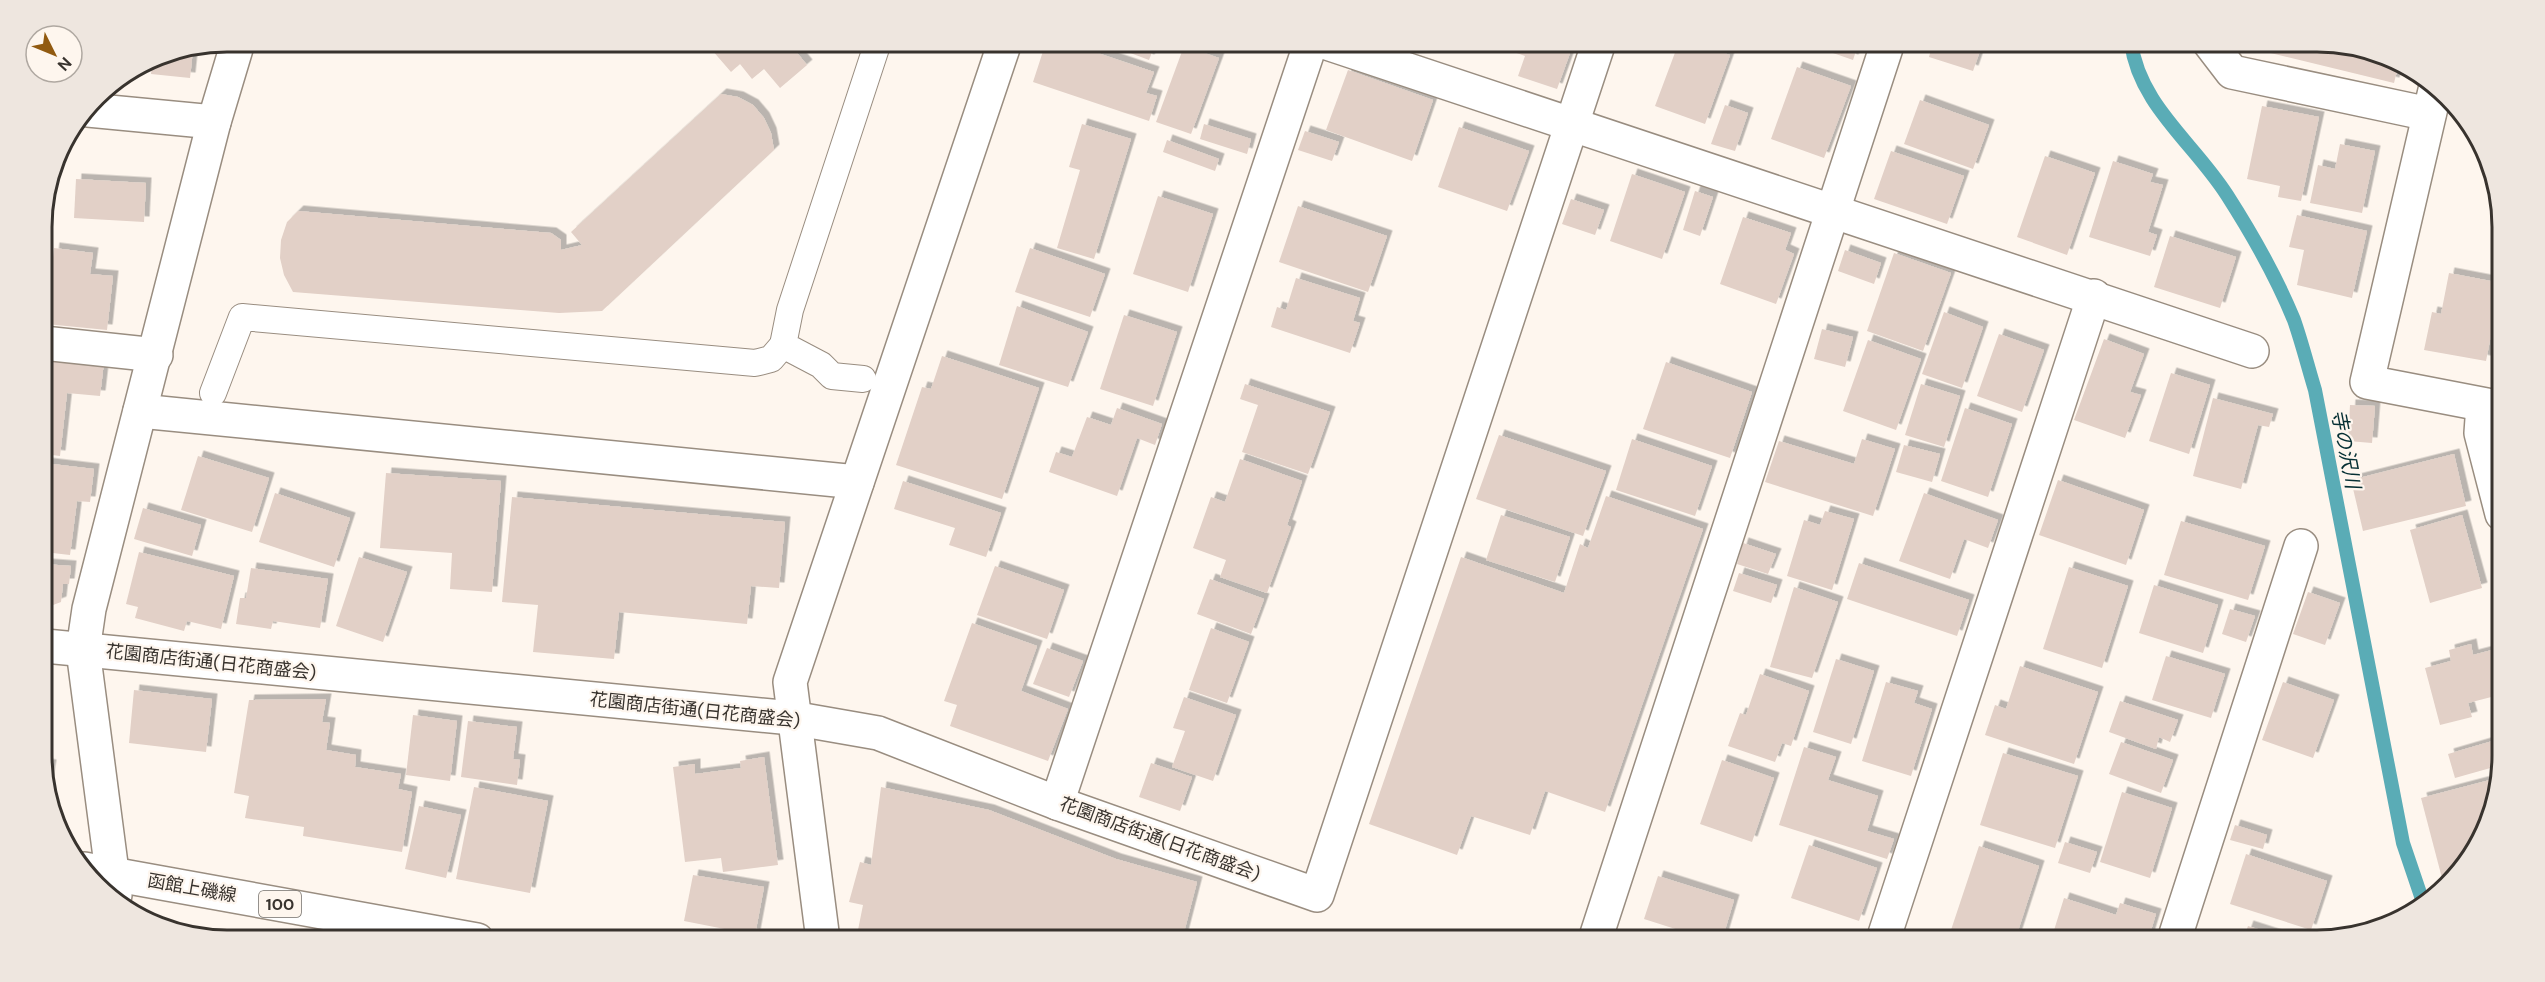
<svg xmlns="http://www.w3.org/2000/svg" width="2545" height="982" viewBox="0 0 2545 982" font-family="'DM Sans','Noto Sans JP',sans-serif">
<style>
.lines{fill:none;stroke-linecap:round;stroke-linejoin:round}
.stream{stroke:#5aacb6;stroke-width:14}
.building{fill:#e2d0c7;filter:url(#shadow)}
.service-casing{stroke:#998d80;stroke-width:28}
.minor-casing{stroke:#998d80;stroke-width:36}
.tertiary-casing{stroke:#998d80;stroke-width:36}
.primary-casing{stroke:#998d80;stroke-width:36}
.service{stroke:#fff;stroke-width:26}
.minor{stroke:#fff;stroke-width:33}
.tertiary{stroke:#fff;stroke-width:33}
.primary{stroke:#fff;stroke-width:33}
.labels{text-anchor:middle;dominant-baseline:central;stroke-width:4.5;stroke-linejoin:round;paint-order:stroke}
.shield{fill:#fef6ee;stroke:#736e68;stroke-width:1.5}
.shield-label{font-size:16px;font-weight:bold;fill:#38332e}
.street-label{font-size:18px;fill:#38332e;stroke:#fef6ee}
.water-label{font-size:20px;font-style:italic;fill:#052f33;stroke:#fef6ee}
.rim{fill:none;stroke:#38332e;stroke-width:3}
</style>
<defs>
<filter id="shadow"><feDropShadow dx="5.5" dy="-5.5" stdDeviation="0" flood-color="#0004"/></filter>
</defs>
<rect width="100%" height="100%" fill="#fef6ee"/>
<g class="lines">
<!-- stream -->
<path class="stream" d="M2131 42C2139 105 2194 143 2227 195 2252 234 2276 276 2294 320 2302 343 2308 367 2315 390L2403 843 2424 905"/>
</g>
<!-- building -->
<g class="building">
<polygon points="705,42 800,42 793,48 807,65 780,88 764,69 752,79 740,64 731,72"/>
<polygon points="1046,42 1065,42 1154,72 1146,93 1157,96 1149,121 1033,82"/>
<polygon points="1101,42 1156,42 1149,60"/>
<polygon points="1419,42 1443,42 1441,50"/>
<polygon points="1513,42 1574,42 1557,89 1518,76 1525,56 1511,51"/>
<polygon points="1679,42 1693,42 1730,55 1705,124 1655,106"/>
<polygon points="1811,42 1859,42 1853,60 1810,45"/>
<polygon points="1933,42 1983,42 1973,71 1929,57"/>
<polygon points="2260,42 2317,42 2377,52 2399,63 2394,83 2258,50"/>
<polygon points="1184,46 1219,58 1191,134 1156,122"/>
<polygon points="193,49 190,78 151,74 153,58 157,56"/>
<polygon points="1797,67 1851,86 1824,158 1771,139"/>
<polygon points="1348,70 1433,100 1412,161 1326,130"/>
<polygon points="721,94 738,97 753,105 764,118 771,133 774,150 602,311 559,313 293,292 284,275 280,258 281,240 287,222 298,211 551,233 561,240 561,250 582,245 571,232"/>
<polygon points="1920,100 1989,125 1973,169 1904,144"/>
<polygon points="1725,105 1748,113 1735,151 1711,144"/>
<polygon points="2262,106 2319,117 2301,201 2278,197 2280,186 2247,179"/>
<polygon points="1082,124 1131,139 1094,259 1057,248 1080,170 1069,167"/>
<polygon points="1204,124 1251,139 1247,154 1200,139"/>
<polygon points="1459,127 1529,151 1507,211 1438,187"/>
<polygon points="1305,131 1339,142 1332,161 1298,150"/>
<polygon points="1167,140 1219,159 1215,171 1163,152"/>
<polygon points="2340,144 2375,151 2362,213 2310,203 2318,165 2335,169"/>
<polygon points="1891,151 1964,176 1947,224 1874,199"/>
<polygon points="2045,156 2095,173 2067,255 2017,237"/>
<polygon points="2113,161 2153,174 2150,182 2163,185 2148,232 2157,235 2150,256 2089,237"/>
<polygon points="1632,174 1685,192 1662,259 1610,241"/>
<polygon points="76,179 146,183 144,222 74,218"/>
<polygon points="1695,191 1713,197 1700,236 1683,230"/>
<polygon points="1158,196 1213,214 1188,292 1133,274"/>
<polygon points="1571,199 1604,210 1595,235 1562,224"/>
<polygon points="1298,206 1387,236 1368,292 1279,262"/>
<polygon points="2297,215 2367,231 2352,298 2297,285 2304,250 2289,247"/>
<polygon points="1743,217 1791,233 1785,250 1794,254 1776,304 1720,284"/>
<polygon points="2170,236 2236,257 2220,308 2154,287"/>
<polygon points="54,248 93,253 90,274 113,276 107,330 46,324"/>
<polygon points="1030,248 1105,274 1090,317 1015,292"/>
<polygon points="1845,250 1881,263 1874,284 1838,271"/>
<polygon points="1894,253 1951,273 1923,351 1867,331"/>
<polygon points="2449,273 2501,283 2486,361 2424,350 2432,312 2441,314"/>
<polygon points="1296,278 1360,298 1353,321 1360,323 1350,353 1271,327 1277,307 1286,310"/>
<polygon points="1017,306 1088,332 1068,387 999,365"/>
<polygon points="1944,312 1983,327 1962,388 1922,374"/>
<polygon points="1124,315 1177,332 1153,406 1100,389"/>
<polygon points="1822,329 1853,337 1845,367 1814,359"/>
<polygon points="1999,334 2044,350 2022,412 1977,396"/>
<polygon points="2104,339 2144,354 2130,392 2141,395 2125,438 2074,420"/>
<polygon points="1868,340 1921,359 1896,430 1843,411"/>
<polygon points="43,355 104,362 100,396 67,393 60,456 44,454"/>
<polygon points="942,356 1039,388 1002,499 896,465 922,387 931,389"/>
<polygon points="1666,362 1752,392 1730,458 1643,429"/>
<polygon points="2171,373 2210,385 2189,454 2149,441"/>
<polygon points="1245,384 1330,412 1308,474 1242,452 1258,405 1240,399"/>
<polygon points="1921,384 1960,396 1944,447 1905,435"/>
<polygon points="2213,398 2273,414 2269,427 2258,425 2241,489 2193,476"/>
<polygon points="2350,405 2375,406 2372,443 2348,441"/>
<polygon points="1117,408 1162,424 1155,445 1137,438 1117,496 1049,472 1056,452 1072,457 1087,417 1111,425"/>
<polygon points="1965,408 2012,424 1988,497 1941,481"/>
<polygon points="1499,435 1606,471 1583,536 1476,499"/>
<polygon points="1632,439 1712,466 1695,516 1616,490"/>
<polygon points="1862,439 1895,449 1873,516 1765,482 1779,441 1854,464"/>
<polygon points="1904,445 1940,454 1932,482 1896,472"/>
<polygon points="2454,454 2466,506 2363,531 2351,480"/>
<polygon points="198,456 269,478 252,532 181,510"/>
<polygon points="1240,459 1302,481 1287,525 1291,527 1267,593 1220,577 1226,560 1193,548 1211,497 1225,502"/>
<polygon points="44,463 94,469 90,502 77,501 70,555 44,552"/>
<polygon points="386,473 501,481 492,592 450,589 452,553 380,548"/>
<polygon points="2058,480 2144,510 2126,565 2039,535"/>
<polygon points="903,481 1001,513 986,557 949,545 955,528 894,509"/>
<polygon points="275,493 350,518 334,567 259,542"/>
<polygon points="1924,493 1998,520 1988,548 1964,539 1950,579 1899,561"/>
<polygon points="1606,496 1703,529 1605,812 1545,791 1530,835 1471,816 1457,855 1369,824 1461,557 1564,593 1580,544 1588,548"/>
<polygon points="512,497 785,522 779,588 751,586 747,624 619,612 614,659 533,652 538,605 502,602"/>
<polygon points="143,508 201,525 192,556 134,539"/>
<polygon points="1825,511 1854,519 1832,590 1787,576 1804,520 1820,525"/>
<polygon points="1501,515 1570,537 1555,582 1486,560"/>
<polygon points="2462,515 2482,588 2430,603 2410,530"/>
<polygon points="2181,521 2265,546 2248,600 2164,575"/>
<polygon points="1743,543 1776,554 1768,574 1737,564"/>
<polygon points="139,552 234,576 221,629 187,621 184,631 135,618 138,607 126,604"/>
<polygon points="359,557 407,572 383,642 336,626"/>
<polygon points="1859,563 1969,600 1957,636 1847,599"/>
<polygon points="44,564 71,566 69,584 63,584 61,602 45,608"/>
<polygon points="995,566 1064,590 1047,639 977,615"/>
<polygon points="2069,567 2128,586 2102,668 2043,649"/>
<polygon points="251,568 328,579 320,628 273,621 271,629 236,624 240,598 246,598"/>
<polygon points="1739,573 1777,585 1771,603 1733,591"/>
<polygon points="1210,579 1264,599 1251,634 1197,614"/>
<polygon points="2154,585 2218,605 2203,653 2139,633"/>
<polygon points="1794,587 1838,602 1812,678 1770,667"/>
<polygon points="2308,592 2340,603 2325,645 2293,634"/>
<polygon points="2230,609 2255,616 2246,642 2222,634"/>
<polygon points="972,623 1037,646 1021,691 1068,709 1048,761 950,726 957,705 944,701"/>
<polygon points="1211,628 1249,642 1227,703 1189,690"/>
<polygon points="2471,644 2473,655 2492,650 2503,694 2468,703 2472,717 2440,725 2425,668 2451,661 2449,650"/>
<polygon points="1047,648 1083,661 1069,697 1033,684"/>
<polygon points="2166,656 2225,674 2211,718 2152,700"/>
<polygon points="1836,659 1874,671 1851,744 1813,732"/>
<polygon points="2020,666 2098,692 2074,764 1985,735 1995,705 2006,709"/>
<polygon points="1760,674 1809,691 1791,746 1782,743 1775,762 1728,746 1740,713 1746,715"/>
<polygon points="1886,682 1918,691 1914,703 1932,709 1911,776 1862,761"/>
<polygon points="2283,682 2334,700 2313,758 2262,740"/>
<polygon points="134,690 212,699 206,752 129,743"/>
<polygon points="1184,697 1236,715 1213,781 1172,767 1185,731 1173,728"/>
<polygon points="326,699 322,722 330,723 326,750 356,755 355,767 401,774 398,789 412,792 402,852 303,836 304,827 245,818 249,796 234,793 249,700"/>
<polygon points="2120,701 2178,720 2170,742 2159,737 2156,749 2109,732"/>
<polygon points="413,715 457,721 450,781 406,775"/>
<polygon points="468,721 517,727 513,759 520,760 517,785 461,777"/>
<polygon points="2503,738 2501,765 2455,778 2448,754"/>
<polygon points="2121,742 2173,760 2161,793 2109,774"/>
<polygon points="1804,747 1836,757 1828,780 1878,796 1867,831 1894,839 1887,859 1779,825"/>
<polygon points="2003,753 2078,776 2055,848 1980,825"/>
<polygon points="764,757 778,865 723,872 721,858 685,862 673,767 695,764 695,774 741,768 740,761"/>
<polygon points="1722,760 1774,778 1752,842 1700,824"/>
<polygon points="1151,763 1192,777 1180,811 1139,797"/>
<polygon points="45,764 51,765 47,789 46,789"/>
<polygon points="2490,780 2495,800 2493,814 2465,867 2452,879 2443,882 2421,798"/>
<polygon points="474,787 548,801 530,893 456,879"/>
<polygon points="881,787 989,810 1116,859 1197,882 1182,940 856,940 863,905 849,902 860,862 871,865"/>
<polygon points="2122,792 2172,808 2150,878 2100,862"/>
<polygon points="419,806 461,815 446,878 405,869"/>
<polygon points="2235,825 2267,835 2263,849 2230,840"/>
<polygon points="2065,842 2097,852 2090,873 2058,863"/>
<polygon points="1809,845 1877,868 1859,921 1791,898"/>
<polygon points="1979,846 2039,866 2015,940 1979,940 1951,930"/>
<polygon points="2246,854 2327,881 2311,930 2230,904"/>
<polygon points="693,875 764,887 755,935 684,921"/>
<polygon points="1658,876 1734,900 1722,940 1710,940 1644,919"/>
<polygon points="2064,898 2116,915 2120,903 2156,914 2148,940 2051,940"/>
<polygon points="2248,926 2289,939 2289,940 2243,940"/>
</g>
<g class="lines">
<defs>
<g id="service">
<polyline points="863,379 832,376 821,365 783,345 790,310 878,42"/>
<polyline points="213,393 242,317 755,363 771,359 783,345"/>
</g>
<g id="minor">
<polyline points="1324,42 2252,351"/>
<polyline points="2209,42 2232,72 2429,114"/>
<polyline points="2436,86 2367,382 2502,408"/>
<polyline points="88,110 214,122"/>
<polyline points="43,343 156,355"/>
<polyline points="2483,405 2481,433 2502,514"/>
<polyline points="45,646 792,718 878,733 1057,803 1317,895 1599,42"/>
<polyline points="1057,803 1311,42"/>
<polyline points="1595,940 1888,42"/>
<polyline points="1883,940 2094,296"/>
<polyline points="2174,940 2301,546"/>
</g>
<g id="tertiary">
<polyline points="140,411 857,482"/>
<polyline points="115,895 83,650 89,609 214,122 238,42"/>
<polyline points="823,940 790,682 1005,42"/>
</g>
<polyline id="primary" points="84,869 477,940"/>
</defs>
<!-- service casing -->
<use href="#service" class="service-casing"/>
<!-- minor casing -->
<use href="#minor" class="minor-casing"/>
<!-- tertiary casing -->
<use href="#tertiary" class="tertiary-casing"/>
<!-- primary casing -->
<use href="#primary" class="primary-casing"/>
<!-- service -->
<use href="#service" class="service"/>
<!-- minor -->
<use href="#minor" class="minor"/>
<!-- tertiary -->
<use href="#tertiary" class="tertiary"/>
<!-- primary -->
<use href="#primary" class="primary"/>
</g>
<g class="labels">
<!-- shield labels -->
<rect class="shield" x="259" y="891" width="42" height="26" rx="4.5"/>
<g class="shield-label">
<text x="280" y="904">100</text>
</g>
<!-- street labels -->
<g class="street-label">
<text transform="translate(211 662) rotate(6)">花園商店街通(日花商盛会)</text>
<text transform="translate(695 710) rotate(6)">花園商店街通(日花商盛会)</text>
<text transform="translate(1160 839) rotate(20)">花園商店街通(日花商盛会)</text>
<text transform="translate(192 888) rotate(10)">函館上磯線</text>
</g>
<!-- water labels -->
<g class="water-label">
<text transform="translate(2346 449) rotate(79)">寺の沢川</text>
</g>
</g>
<!-- crop -->
<path d="M0 0H2545V982H0ZM227 52H2317A175 175 0 0 1 2492 227V755A175 175 0 0 1 2317 930H227A175 175 0 0 1 52 755V227A175 175 0 0 1 227 52Z" fill="#eee6df" fill-rule="evenodd"/>
<path class="rim" d="M227 52H2317A175 175 0 0 1 2492 227V755A175 175 0 0 1 2317 930H227A175 175 0 0 1 52 755V227A175 175 0 0 1 227 52Z"/>
<!-- north arrow -->
<g transform="translate(54 54) rotate(133)"><circle r="28" fill="#fef6ee" stroke="#afa8a1" stroke-width="1.5"/>
<path d="M0-4.5L10 22L0 15L-10 22Z" fill="#915a10"/>
<text y="-9" font-size="16" font-weight="bold" text-anchor="middle" fill="#38332e">N</text>
</g>
</svg>
